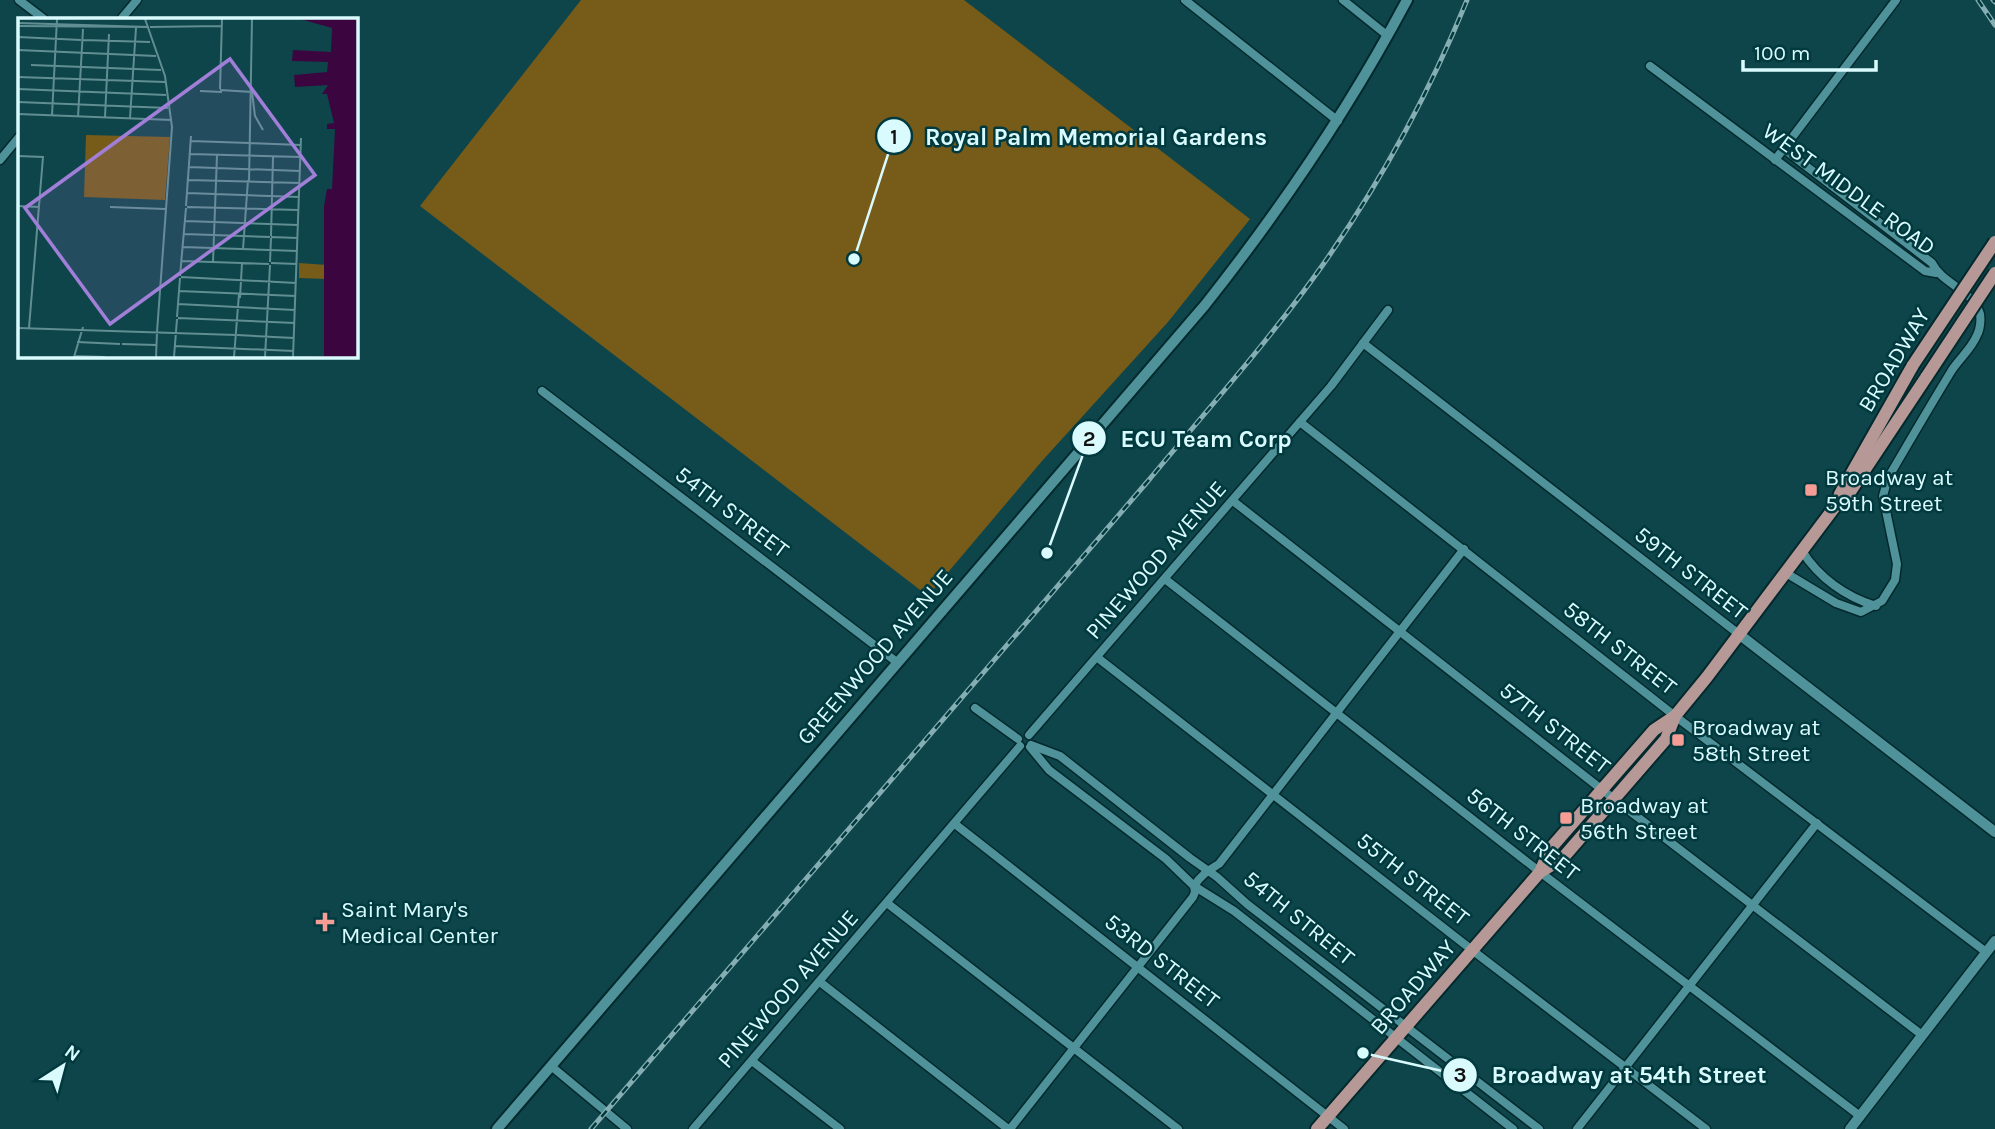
<svg xmlns="http://www.w3.org/2000/svg" width="1995" height="1129" viewBox="0 0 1995 1129" font-family="Karla,sans-serif">
<style>
.green{fill:#775b18}
.lines{fill:none;stroke-linecap:round;stroke-linejoin:round}
.minor-casing{stroke:#03292d;stroke-width:11}
.tertiary-casing{stroke:#03292d;stroke-width:13}
.secondary-casing{stroke:#03292d;stroke-width:14}
.primary-casing{stroke:#03292d;stroke-width:16}
.minor{stroke:#4f9299;stroke-width:8}
.tertiary{stroke:#4f9299;stroke-width:10}
.secondary{stroke:#4f9299;stroke-width:10}
.primary{stroke:#b69997;stroke-width:12}
.rail-casing{stroke:#84aeb2;stroke-width:5}
.rail{stroke:#003a3f;stroke-width:2.5;stroke-dasharray:8;stroke-linecap:butt}
.primary-bridge-casing{stroke:#03292d;stroke-width:16;stroke-linecap:butt}
.primary-bridge{stroke:#b69997;stroke-width:12}
.poi-dot{fill:#f59c95;stroke:#003a3f;stroke-width:2.5}
.labels{text-anchor:middle;dominant-baseline:central;stroke-width:5;stroke-linejoin:round;paint-order:stroke}
.street-label{font-size:23px;fill:#dafbfe;stroke:#003a3f}
.poi-label{font-size:23px;fill:#dafbfe;stroke:#003a3f;text-anchor:start}
.inset-road{fill:none;stroke:#608e92;stroke-width:2}
.view{fill:#a17fd8;fill-opacity:0.15;stroke:#a17fd8;stroke-width:3.5}
.inset-edge{fill:none;stroke:#dafbfe;stroke-width:3.5}
.leader{fill:none;stroke:#dafbfe;stroke-width:2.5}
.callout-dot{fill:#dafbfe;stroke:#003a3f;stroke-width:2.5}
.mark-label{font-size:21px;text-anchor:middle;font-weight:bold;fill:#111}
.callout-label{font-size:24px;text-anchor:middle;font-weight:bold;fill:#dafbfe;stroke:#003a3f;stroke-width:5;stroke-linejoin:round;paint-order:stroke}
</style>
<rect width="100%" height="100%" fill="#0e454a"/>
<!-- green -->
<polygon class="green" points="581,0 964,0 1250,219 1168,322 1042,461 928,596 420,206"/>
<g class="lines">
<defs>
<g id="minor">
<polyline points="19,0 44,19"/>
<polyline points="1185,0 1338,121"/>
<polyline points="1343,0 1388,36"/>
<polyline points="121,19 137,0"/>
<polyline points="1650,66 1925,271 1936,273"/>
<path d="M1784 149 1932 263C1942 284 1973 290 1980 314 1981 320 1980 330 1977 335 1972 348 1960 358 1952 370 1930 406 1909 442 1888 478L1883 496 1897 564 1895 580 1882 601 1861 612 1836 603 1786 573"/>
<polyline points="0,160 19,137"/>
<polyline points="1775,160 1896,0"/>
<polyline points="1363,343 1740,635"/>
<polyline points="542,391 898,663"/>
<polyline points="1300,422 1675,716 1986,952"/>
<polyline points="1233,501 1614,799 1922,1035"/>
<path d="M1802 551C1819 578 1846 597 1876 606"/>
<polyline points="1165,579 1540,872 1860,1116"/>
<polyline points="1098,658 1472,950 1706,1129"/>
<polyline points="975,708 1018,739"/>
<polyline points="1029,735 1331,386 1388,310"/>
<polyline points="1031,745 1060,756 1190,858 1217,877 1247,904 1539,1129"/>
<polyline points="1030,747 1049,770 1166,859 1194,886 1234,911 1513,1129"/>
<polyline points="955,824 1344,1129"/>
<polyline points="887,903 1178,1129"/>
<polyline points="820,982 1008,1129"/>
<polyline points="752,1061 840,1129"/>
<polyline points="551,1066 627,1129"/>
<polyline points="693,1129 1020,746"/>
<path d="M1010 1129 1193 897 1195 892 1194 886C1202 874 1208 871 1219 864L1464 549"/>
<polyline points="1577,1129 1817,823"/>
</g>
<g id="tertiary">
<polyline points="1740,635 1995,832"/>
<polyline points="1850,1129 1995,941"/>
</g>
<path id="secondary" d="M497 1129 1205 305C1281 209 1349 109 1407 0"/>
<g id="primary">
<polyline points="1840,503 1844,501 1927,376"/>
<polyline points="1540,872 1562,859 1666,739 1675,716"/>
<polyline points="1317,1129 1540,872 1550,849 1654,730 1675,716 1707,677 1837,504 1840,494 1913,365"/>
</g>
</defs>
<!-- minor casing -->
<use href="#minor" class="minor-casing"/>
<!-- tertiary casing -->
<use href="#tertiary" class="tertiary-casing"/>
<!-- secondary casing -->
<use href="#secondary" class="secondary-casing"/>
<!-- primary casing -->
<use href="#primary" class="primary-casing"/>
<!-- minor -->
<use href="#minor" class="minor"/>
<!-- tertiary -->
<use href="#tertiary" class="tertiary"/>
<!-- secondary -->
<use href="#secondary" class="secondary"/>
<!-- primary -->
<use href="#primary" class="primary"/>
<defs>
<g id="rail">
<polyline points="1978,0 1995,25"/>
<polyline points="1993,0 1995,2"/>
<path d="M591 1129 1148 481C1207 410 1269 341 1322 266 1380 183 1429 94 1467 0"/>
</g>
</defs>
<!-- rail casing -->
<use href="#rail" class="rail-casing"/>
<!-- rail -->
<use href="#rail" class="rail"/>
<defs>
<g id="primary-bridge">
<polyline points="1913,365 1995,242"/>
<polyline points="1927,376 1995,273"/>
</g>
</defs>
<!-- primary-bridge casing -->
<use href="#primary-bridge" class="primary-bridge-casing"/>
<!-- primary-bridge -->
<use href="#primary-bridge" class="primary-bridge"/>
</g>
<!-- markers -->
<g class="poi-dot">
<rect x="1804" y="483" width="14" height="14" rx="3.5"/>
<rect x="1671" y="733" width="14" height="14" rx="3.5"/>
<rect x="1559" y="811" width="14" height="14" rx="3.5"/>
<path d="M321.5 911.5h7v7h7v7h-7v7h-7v-7h-7v-7h7z"/>
</g>
<g class="labels">
<!-- street labels -->
<g class="street-label">
<text transform="translate(1849 189) rotate(36)">WEST MIDDLE ROAD</text>
<text transform="translate(1894 360) rotate(-59)">BROADWAY</text>
<text transform="translate(732 512) rotate(37)">54TH STREET</text>
<text transform="translate(1156 560) rotate(-49)">PINEWOOD AVENUE</text>
<text transform="translate(1691 573) rotate(38)">59TH STREET</text>
<text transform="translate(1620 648) rotate(38)">58TH STREET</text>
<text transform="translate(875 657) rotate(-49)">GREENWOOD AVENUE</text>
<text transform="translate(1555 728) rotate(38)">57TH STREET</text>
<text transform="translate(1523 834) rotate(38)">56TH STREET</text>
<text transform="translate(1413 879) rotate(38)">55TH STREET</text>
<text transform="translate(1299 918) rotate(39)">54TH STREET</text>
<text transform="translate(1162 961) rotate(38)">53RD STREET</text>
<text transform="translate(1413 987) rotate(-49)">BROADWAY</text>
<text transform="translate(788 989) rotate(-49)">PINEWOOD AVENUE</text>
</g>
<!-- poi labels -->
<g class="poi-label">
<text x="1825" y="477">Broadway at<tspan x="1825" dy="26">59th Street</tspan></text>
<text x="1692" y="727">Broadway at<tspan x="1692" dy="26">58th Street</tspan></text>
<text x="1580" y="805">Broadway at<tspan x="1580" dy="26">56th Street</tspan></text>
<text x="341" y="909">Saint Mary's<tspan x="341" dy="26">Medical Center</tspan></text>
</g>
</g>
<!-- overview -->
<g transform="translate(18 18)">
<rect width="340" height="340" fill="#0e454a"/>
<path d="M68 117 152 119 147 182 66 179ZM281 245 309 247 307 261 281 260Z" fill="#775b18"/>
<path d="M282 1H339V339H290L306 338V188L309 171H314L317 111H309V106L316 105 309 76H304L310 67 277 69 276 57 309 54 310 44 274 43 275 32 313 34 314 10Z" fill="#3b0640"/>
<path class="inset-road" d="M127 1 147 58 154 109 139 314M0 5 131 9 0 8M132 9 203 8M0 19 63 22M65 22 132 24M0 32 138 38M13 47 143 52M0 59 147 64M0 71 148 77M202 71 204 1M202 72 234 74 237 98 245 112M182 73 204 74M0 84 150 90M0 96 154 102M34 97 39 1M60 99 65 11M87 99 91 16M112 100 118 10M173 123 283 127M172 136 283 139M0 138 25 139 11 310M171 149 282 153M170 162 282 165M231 164 234 1M169 175 281 179M0 188 21 189M168 188 173 118M92 189 147 191M169 189 280 192M167 203 280 207M166 216 252 219M253 218 255 139M253 219 280 220M165 229 280 233M225 231 230 162M164 243 251 246M195 244 199 137M252 244 253 220M253 245 279 246M162 258 168 190M163 259 278 265M161 273 278 278M222 280 224 245M160 286 277 292M159 299 162 260M160 300 277 305M0 310 218 317M219 317 276 320M59 324 102 326M104 326 138 327M156 328 276 333M56 338 87 339M56 339 65 309M138 339 139 314M156 339 159 301M216 339 221 276M247 339 252 247M275 339 283 120"/>
<path class="view" d="M212 41 297 157 92 306 7 190Z"/>
<rect width="340" height="340" class="inset-edge"/>
</g>
<!-- callouts -->
<path class="leader" d="M854 259L894 136M1047 553L1089 438M1363 1053L1460 1075"/>
<g class="callout-dot">
<circle cx="854" cy="259" r="7"/>
<circle cx="1047" cy="553" r="7"/>
<circle cx="1363" cy="1053" r="7"/>
<circle cx="894" cy="136" r="18"/>
<circle cx="1089" cy="438" r="18"/>
<circle cx="1460" cy="1075" r="18"/>
</g>
<g class="mark-label">
<text x="894" y="144">1</text>
<text x="1089" y="446">2</text>
<text x="1460" y="1082">3</text>
</g>
<g class="callout-label">
<text x="1096" y="145">Royal Palm Memorial Gardens</text>
<text x="1206" y="447">ECU Team Corp</text>
<text x="1629" y="1083">Broadway at 54th Street</text>
</g>
<!-- north arrow -->
<g transform="translate(63 1066) rotate(36)" stroke="#003a3f" stroke-width="5" paint-order="stroke">
<path d="M0-5L12 26L0 18L-12 26Z" fill="#dafbfe"/>
<text y="-10" font-size="19" font-weight="bold" text-anchor="middle" fill="#dafbfe">N</text>
</g>
<!-- scale -->
<path d="M1743 60v10h133v-10" fill="none" stroke="#dafbfe" stroke-width="3.5"/>
<text x="1754" y="60" font-size="21" fill="#dafbfe" stroke="#003a3f" stroke-width="5" paint-order="stroke">100 m</text>
</svg>
